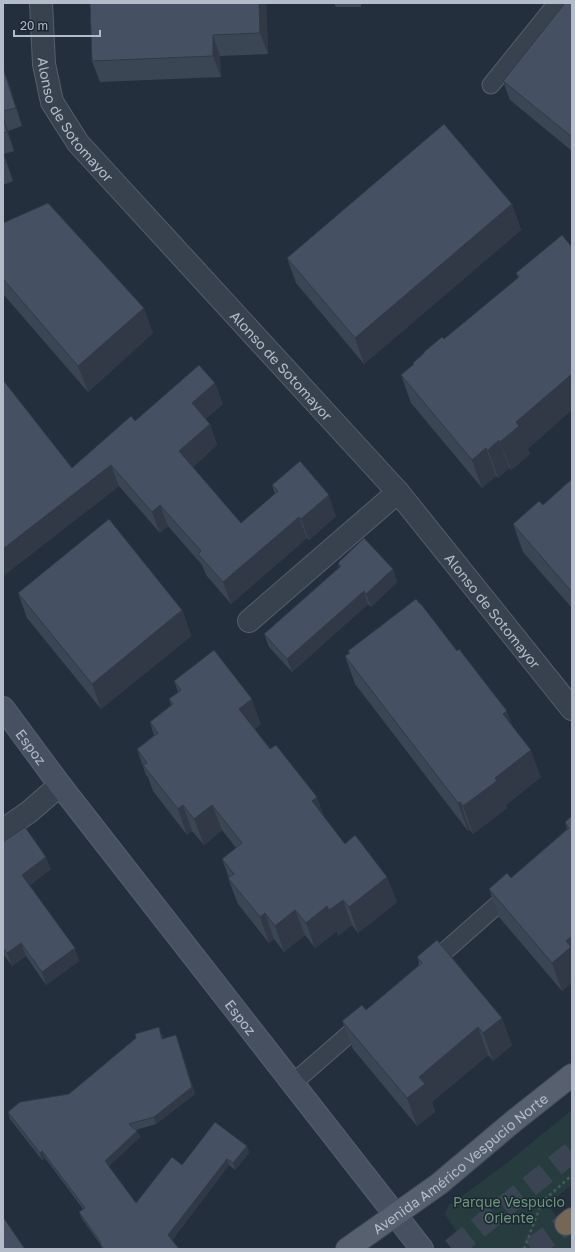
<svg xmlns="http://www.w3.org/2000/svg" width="575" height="1252" viewBox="0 0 575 1252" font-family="'Golos Text',sans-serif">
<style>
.green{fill:#263c3f}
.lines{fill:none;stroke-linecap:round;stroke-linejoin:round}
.highway-tunnel{stroke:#3a4453;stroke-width:22;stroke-dasharray:22 11;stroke-linecap:butt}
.lane-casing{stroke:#565f6c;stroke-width:19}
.street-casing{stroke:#565f6c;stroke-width:24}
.secondary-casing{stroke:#565f6c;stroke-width:24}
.primary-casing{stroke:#414a57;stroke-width:24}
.highway-casing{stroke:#434c59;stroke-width:24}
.path{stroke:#44595c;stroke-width:2.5;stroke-dasharray:3 3;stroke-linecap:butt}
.lane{stroke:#38414e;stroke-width:17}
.street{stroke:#38414e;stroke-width:22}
.secondary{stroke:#465061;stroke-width:22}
.primary{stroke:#56606e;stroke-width:22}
.highway{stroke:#746855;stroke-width:22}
.wall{fill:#3b4654}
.shaded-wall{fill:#303945}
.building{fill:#455162;stroke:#303945}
.labels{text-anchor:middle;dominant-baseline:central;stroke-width:3;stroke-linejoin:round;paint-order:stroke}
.street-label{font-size:14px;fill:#b4bcc9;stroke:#1d2633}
.park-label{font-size:14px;fill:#6b9a76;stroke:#1d2633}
</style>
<rect width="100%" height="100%" fill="#242f3e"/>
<!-- green -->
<polygon class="green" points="572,1110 572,1184 548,1205 568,1231 572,1228 572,1249 468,1249 445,1214 448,1206 503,1166"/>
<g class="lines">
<!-- highway-tunnel -->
<g class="highway-tunnel">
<polyline points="452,1249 572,1152"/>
<polyline points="531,1249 566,1224"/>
</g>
<defs>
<g id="lane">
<polyline points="491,85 557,3"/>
<polyline points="428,966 512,892"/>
<polyline points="293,1083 364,1021"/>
</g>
<g id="street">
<path id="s1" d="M41 3 44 64 52 102 78 143 398 492 572 709"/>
<polyline points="249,621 398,492"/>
<polyline points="3,830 29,812 60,785"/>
</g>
<g id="secondary">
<path id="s2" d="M3 708 60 785 422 1249"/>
</g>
<g id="primary">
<path id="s3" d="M347 1249 439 1184 515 1120 572 1075"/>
</g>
<polyline id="highway" points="566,1224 572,1219"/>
</defs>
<!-- lane casing -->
<use href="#lane" class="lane-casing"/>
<!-- street casing -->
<use href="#street" class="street-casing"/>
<!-- secondary casing -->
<use href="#secondary" class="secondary-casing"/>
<!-- primary casing -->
<use href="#primary" class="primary-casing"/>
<!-- highway casing -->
<use href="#highway" class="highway-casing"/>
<!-- path -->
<polyline class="path" points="524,1249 542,1202 572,1175"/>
<!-- lane -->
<use href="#lane" class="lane"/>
<!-- street -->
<use href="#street" class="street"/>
<!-- secondary -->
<use href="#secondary" class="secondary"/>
<!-- primary -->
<use href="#primary" class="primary"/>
<!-- highway -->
<use href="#highway" class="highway"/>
</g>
<!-- wall -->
<g class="wall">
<polygon points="266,3 268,54 220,56 221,77 100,82 92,61"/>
<polygon points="334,3 361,3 361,7 336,7"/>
<polygon points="572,3 572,151 510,100 503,81"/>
<polygon points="3,68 10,87 22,126 8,131 14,151 4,154 13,181 3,185"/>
<polygon points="512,204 521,230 364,364 296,283 287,258"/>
<polygon points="3,223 153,333 88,392 3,294"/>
<polygon points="562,235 528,449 530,454 511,470 509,468 498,478 496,476 482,488 411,403 401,375 518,278 516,273"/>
<polygon points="3,380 72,468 135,421 223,404 205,419 210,424 217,445 193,467 241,523 275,494 272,485 336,516 309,540 307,538 231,604 206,575 202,565 168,526 160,533 119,486 3,576"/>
<polygon points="572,479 572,608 523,552 513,524 543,505"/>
<polygon points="338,563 393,569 397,582 371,607 368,604 292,672 269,647 264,634 339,568"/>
<polygon points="18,593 182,610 191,636 101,709 27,618"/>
<polygon points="348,651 512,725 541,777 506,805 507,808 473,834 470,830 468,831 355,684 345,656 349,653"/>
<polygon points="174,681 261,724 255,729 345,844 397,902 358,933 352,925 338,936 337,931 315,948 305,935 284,952 274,939 269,943 238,904 228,878 229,878 222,859 236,848 222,830 204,845 192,831 187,835 153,791 148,777 146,775 137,749 154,735 150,722 171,705 169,699 178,692"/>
<polygon points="572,816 572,982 562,991 499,917 489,889 511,878 567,829 565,822"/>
<polygon points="3,842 51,869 30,885 79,961 46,985 26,956 12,966 3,954"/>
<polygon points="417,957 512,1045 493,1061 488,1055 432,1102 435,1112 417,1126 353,1049 342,1021 366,1010 420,964"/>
<polygon points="162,1034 163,1039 176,1035 195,1094 156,1124 136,1130 137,1131 140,1137 109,1166 136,1203 182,1165 247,1146 249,1153 235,1170 229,1165 172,1240 179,1249 102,1249 100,1244 82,1219 79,1212 83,1209 45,1158 42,1160 10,1119 8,1112 69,1094"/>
</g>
<!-- shaded-wall -->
<g class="shaded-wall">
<polygon points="259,3 266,3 268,54 260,33"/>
<polygon points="213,35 220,56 221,77 213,56"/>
<polygon points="3,68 10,87 22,126 16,108"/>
<polygon points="3,116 8,131 14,151 7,132"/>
<polygon points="3,151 13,181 6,162 3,153"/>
<polygon points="512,204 521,230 364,364 355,338"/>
<polygon points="144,308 153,333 88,392 78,366"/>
<polygon points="572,374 572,410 528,449 530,454 511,470 500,442 516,422"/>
<polygon points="215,383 223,404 200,424 192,403"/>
<polygon points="210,424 217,445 187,472 179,451"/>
<polygon points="499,440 509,468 498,478 488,450"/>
<polygon points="486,448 496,476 482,488 472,460"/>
<polygon points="111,465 119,486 3,576 3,549"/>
<polygon points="329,495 336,516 309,540 301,519"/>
<polygon points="160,505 168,526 160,533 152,512"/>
<polygon points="299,517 307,538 231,604 223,582"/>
<polygon points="393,569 397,582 371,607 366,594"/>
<polygon points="364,591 368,604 292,672 287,659"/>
<polygon points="182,610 191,636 101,709 92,684"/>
<polygon points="252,699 261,724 248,734 239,709"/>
<polygon points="507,711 517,739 503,714"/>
<polygon points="531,750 541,777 506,805 507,808 473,834 463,806 495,778"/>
<polygon points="317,797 326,822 312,801"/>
<polygon points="460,802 470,830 468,831 458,803"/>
<polygon points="183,805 192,831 187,835 178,809"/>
<polygon points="212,805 222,830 204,845 194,819"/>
<polygon points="46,857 51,869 27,887 22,875"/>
<polygon points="387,877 397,902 358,933 349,907"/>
<polygon points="343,900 352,925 338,936 329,910"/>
<polygon points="327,906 337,931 315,948 306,923"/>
<polygon points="295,910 305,935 284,952 275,926"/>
<polygon points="265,913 274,939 269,943 260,917"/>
<polygon points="572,936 572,982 562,991 552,963 566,941"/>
<polygon points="21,943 26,956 12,966 7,953"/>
<polygon points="75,948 79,961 46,985 42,972"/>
<polygon points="502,1018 512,1045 493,1061 483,1033"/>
<polygon points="478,1027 488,1055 432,1102 435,1112 417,1126 407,1098 419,1077"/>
<polygon points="176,1035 195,1094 156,1124 154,1117"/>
<polygon points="137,1131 140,1137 107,1168 105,1161"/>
<polygon points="247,1146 249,1153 235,1170 233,1163"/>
<polygon points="42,1151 45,1158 42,1160 40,1153"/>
<polygon points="227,1159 229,1165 170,1242 168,1235"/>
</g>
<!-- building -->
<g class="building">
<polygon points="90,3 259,3 260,33 213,35 213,56 92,61"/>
<polygon points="565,3 572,3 572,137 503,81"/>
<polygon points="3,68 16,108 3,111"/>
<polygon points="3,117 7,132 3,133"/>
<polygon points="444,124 512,204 355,338 287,258"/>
<polygon points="3,153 6,162 3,163"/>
<polygon points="48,203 144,308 78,366 3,279 3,223"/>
<polygon points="562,235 572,247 572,374 516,422 519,426 500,442 499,440 488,450 486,448 472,460 401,375 414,364 413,363 424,353 424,352 442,337 444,339 519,277 516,273"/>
<polygon points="199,365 215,383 192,403 210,424 179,451 241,523 278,491 272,485 300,461 329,495 301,519 299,517 223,582 198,554 201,551 160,505 152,512 111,465 3,549 3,380 72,468 131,416 135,421"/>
<polygon points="572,479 572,592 513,524 539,501 543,505"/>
<polygon points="109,519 182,610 92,684 18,593"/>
<polygon points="364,538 393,569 366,594 364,591 287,659 264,634 341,566 338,563"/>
<polygon points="416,599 420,604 421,604 457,651 459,649 507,711 503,714 531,750 495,778 497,781 463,806 460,802 458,803 345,656 350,653 348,651"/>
<polygon points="214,650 252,699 239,709 270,749 276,745 317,797 312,801 345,844 355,835 387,877 349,907 343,900 329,910 327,906 306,923 295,910 275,926 265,913 260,917 228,878 234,874 222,859 242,843 212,805 194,819 183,805 178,809 143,765 147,763 137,749 158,733 150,722 173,704 169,699 181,690 174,681"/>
<polygon points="572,816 572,936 566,941 571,947 552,963 489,889 507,873 511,878 569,828 565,822"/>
<polygon points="25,827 46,857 22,875 75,948 42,972 21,943 7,953 3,948 3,842"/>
<polygon points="437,940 502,1018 483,1033 478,1027 419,1077 425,1084 407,1098 342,1021 362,1005 366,1010 422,963 417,957"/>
<polygon points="159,1027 162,1039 176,1035 192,1087 154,1117 129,1124 137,1131 105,1161 136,1203 172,1157 182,1165 215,1122 247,1146 233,1163 227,1159 168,1235 179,1249 104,1249 100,1244 101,1243 79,1212 85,1208 42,1151 40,1153 8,1112 20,1102 69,1094 136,1038 135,1034"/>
<polygon points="3,1217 25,1249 3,1249"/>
</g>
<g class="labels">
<!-- street labels -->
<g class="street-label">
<text stroke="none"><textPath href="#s1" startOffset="126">Alonso de Sotomayor</textPath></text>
<text stroke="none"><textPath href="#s1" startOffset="450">Alonso de Sotomayor</textPath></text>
<text stroke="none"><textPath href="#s1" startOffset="774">Alonso de Sotomayor</textPath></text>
<text stroke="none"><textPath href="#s2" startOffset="48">Espoz</textPath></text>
<text stroke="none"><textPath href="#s2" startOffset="390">Espoz</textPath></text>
<text stroke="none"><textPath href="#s3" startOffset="142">Avenida Américo Vespucio Norte</textPath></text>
</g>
<!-- park labels -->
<g class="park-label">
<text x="509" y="1201">Parque Vespucio<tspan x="509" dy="16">Oriente</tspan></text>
</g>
</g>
<!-- border -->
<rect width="575" height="1252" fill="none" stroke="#b4bcc9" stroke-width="8"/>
<!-- scale -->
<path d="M14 30v6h86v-6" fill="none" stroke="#b4bcc9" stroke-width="2"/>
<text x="20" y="30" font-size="12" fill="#b4bcc9" stroke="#1d2633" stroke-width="3" paint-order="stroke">20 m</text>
</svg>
